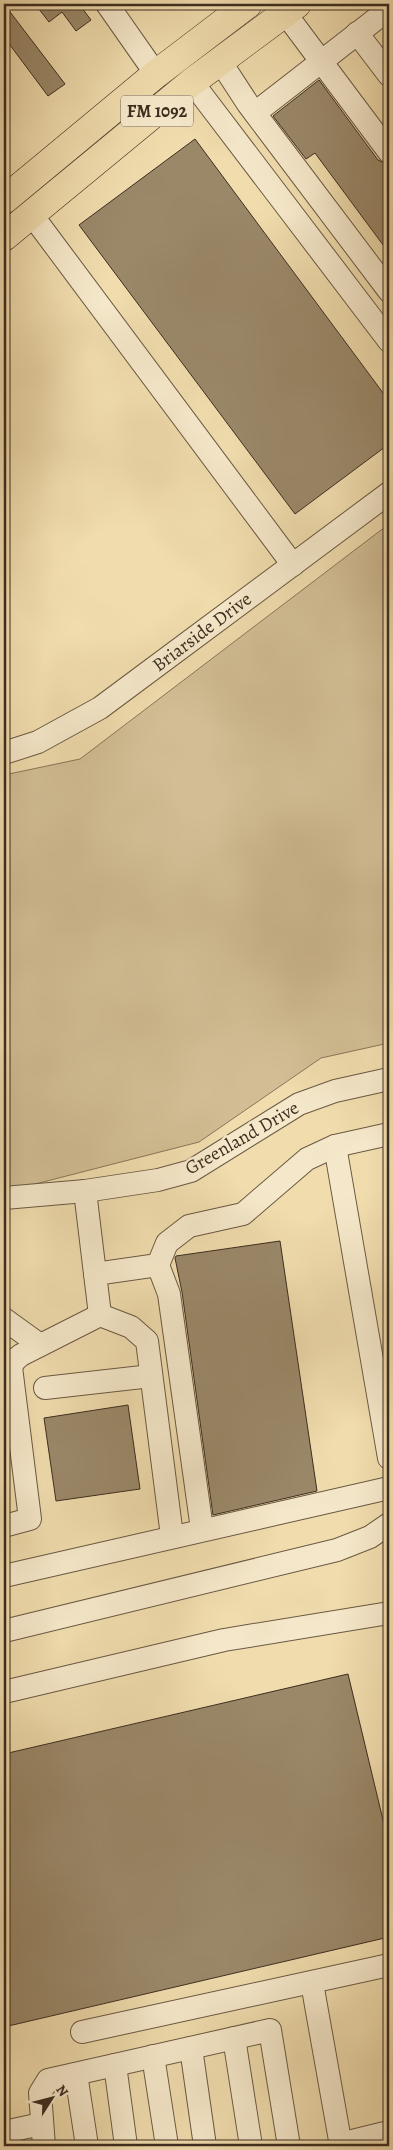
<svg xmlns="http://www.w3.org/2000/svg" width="393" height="2150" viewBox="0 0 393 2150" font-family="Alegreya,serif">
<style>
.green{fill:#d2be95;stroke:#88765a}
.building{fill:#9a8869;stroke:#3d2d20}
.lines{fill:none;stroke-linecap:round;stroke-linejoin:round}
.minor-casing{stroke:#6a5943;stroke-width:24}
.major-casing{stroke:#3d2d20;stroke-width:29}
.minor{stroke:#f5e8ca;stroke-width:22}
.major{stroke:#f0dcad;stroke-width:28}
.labels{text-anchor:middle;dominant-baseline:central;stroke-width:5;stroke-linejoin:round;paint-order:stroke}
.shield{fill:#f5e8ca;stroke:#746553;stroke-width:1}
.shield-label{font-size:18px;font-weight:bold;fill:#3d2d20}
.street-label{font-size:19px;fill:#3d2d20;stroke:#f5e8ca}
</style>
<rect width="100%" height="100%" fill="#f0dcad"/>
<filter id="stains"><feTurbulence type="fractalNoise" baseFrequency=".004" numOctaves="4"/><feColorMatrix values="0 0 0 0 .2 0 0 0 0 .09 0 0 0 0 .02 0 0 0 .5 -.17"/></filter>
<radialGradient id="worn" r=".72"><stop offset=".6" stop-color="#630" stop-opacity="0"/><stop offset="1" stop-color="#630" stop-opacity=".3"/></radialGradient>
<!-- green -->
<polygon class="green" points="389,524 389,1043 321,1058 199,1142 4,1192 4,775 80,759"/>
<!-- building -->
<g class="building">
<polygon points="4,4 65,84 48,96 4,37"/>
<polygon points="35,4 79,4 91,20 76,31 62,12 49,22"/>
<polygon points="319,80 378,160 389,165 389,253 315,153 306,159 273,116"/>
<polygon points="195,139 389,401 389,444 295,514 79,225"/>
<polygon points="280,1241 317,1491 213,1515 182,1292 175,1258 176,1256"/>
<polygon points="128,1405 140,1489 56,1501 44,1418"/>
<polygon points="348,1674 389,1845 389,1937 4,2027 4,1754"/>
</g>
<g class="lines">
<defs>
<g id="minor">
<polyline points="107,4 156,74"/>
<polyline points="285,13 389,152"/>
<polyline points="357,33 389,75"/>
<polyline points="220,61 248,104 389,291"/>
<polyline points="192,82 389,341"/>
<polyline points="255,113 389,9"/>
<polyline points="32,215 293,565"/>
<polyline points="4,753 38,742 100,708 389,493"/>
<polyline points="335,1146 389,1458"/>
<polyline points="85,1191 100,1315"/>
<polyline points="4,1198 85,1191 158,1180 191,1171 299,1104 335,1091 389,1079"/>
<polyline points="158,1265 169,1294 202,1529"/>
<polyline points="95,1274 158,1265 167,1243 189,1226 243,1214 307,1159 335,1146 389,1134"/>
<polyline points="4,1319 40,1345"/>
<polyline points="45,1388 151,1376"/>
<polyline points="4,1526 30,1519 11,1367 15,1360 21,1355 100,1315 131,1327 147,1341 172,1536"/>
<polyline points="4,1576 389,1488"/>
<polyline points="4,1631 337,1550 370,1537 389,1524"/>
<polyline points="4,1692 224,1640 389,1613"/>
<polyline points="312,1983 341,2146"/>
<polyline points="82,2032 389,1965"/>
<polyline points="234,2038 251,2146"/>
<polyline points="191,2048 205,2146"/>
<polyline points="153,2056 167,2146"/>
<polyline points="115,2065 126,2146"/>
<polyline points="76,2074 87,2146"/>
<polyline points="4,2132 41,2124"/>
<polyline points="340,2144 389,2132"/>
<polyline points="44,2146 40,2093 48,2080 270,2030 289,2146"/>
</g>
<g id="major">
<polyline points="4,200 156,74 248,4"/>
<polyline points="4,237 192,82 297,4"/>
</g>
</defs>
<!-- minor casing -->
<use href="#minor" class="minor-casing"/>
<!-- major casing -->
<use href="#major" class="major-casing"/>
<!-- minor -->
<use href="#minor" class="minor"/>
<!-- major -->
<use href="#major" class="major"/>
</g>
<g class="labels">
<!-- shield labels -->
<rect class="shield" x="121" y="95.5" width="72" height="31" rx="4"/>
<g class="shield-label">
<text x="157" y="111">FM 1092</text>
</g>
<!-- street labels -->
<g class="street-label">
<text transform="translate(202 632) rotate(-37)">Briarside Drive</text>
<text transform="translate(242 1138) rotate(-30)">Greenland Drive</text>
</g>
</g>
<!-- margin -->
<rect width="393" height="2150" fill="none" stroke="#f0dcad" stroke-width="20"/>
<rect x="5" y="5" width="383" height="2140" fill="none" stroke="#3d2d20" stroke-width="2.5"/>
<rect x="10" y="10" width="373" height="2130" fill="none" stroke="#3d2d20"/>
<!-- north arrow -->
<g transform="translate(52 2098) rotate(54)" stroke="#f5e8ca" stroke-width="4" paint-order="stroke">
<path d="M0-4L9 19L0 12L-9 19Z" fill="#3d2d20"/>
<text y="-8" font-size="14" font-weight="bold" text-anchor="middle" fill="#3d2d20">N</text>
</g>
<rect width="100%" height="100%" filter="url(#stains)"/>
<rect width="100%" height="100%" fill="url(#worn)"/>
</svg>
